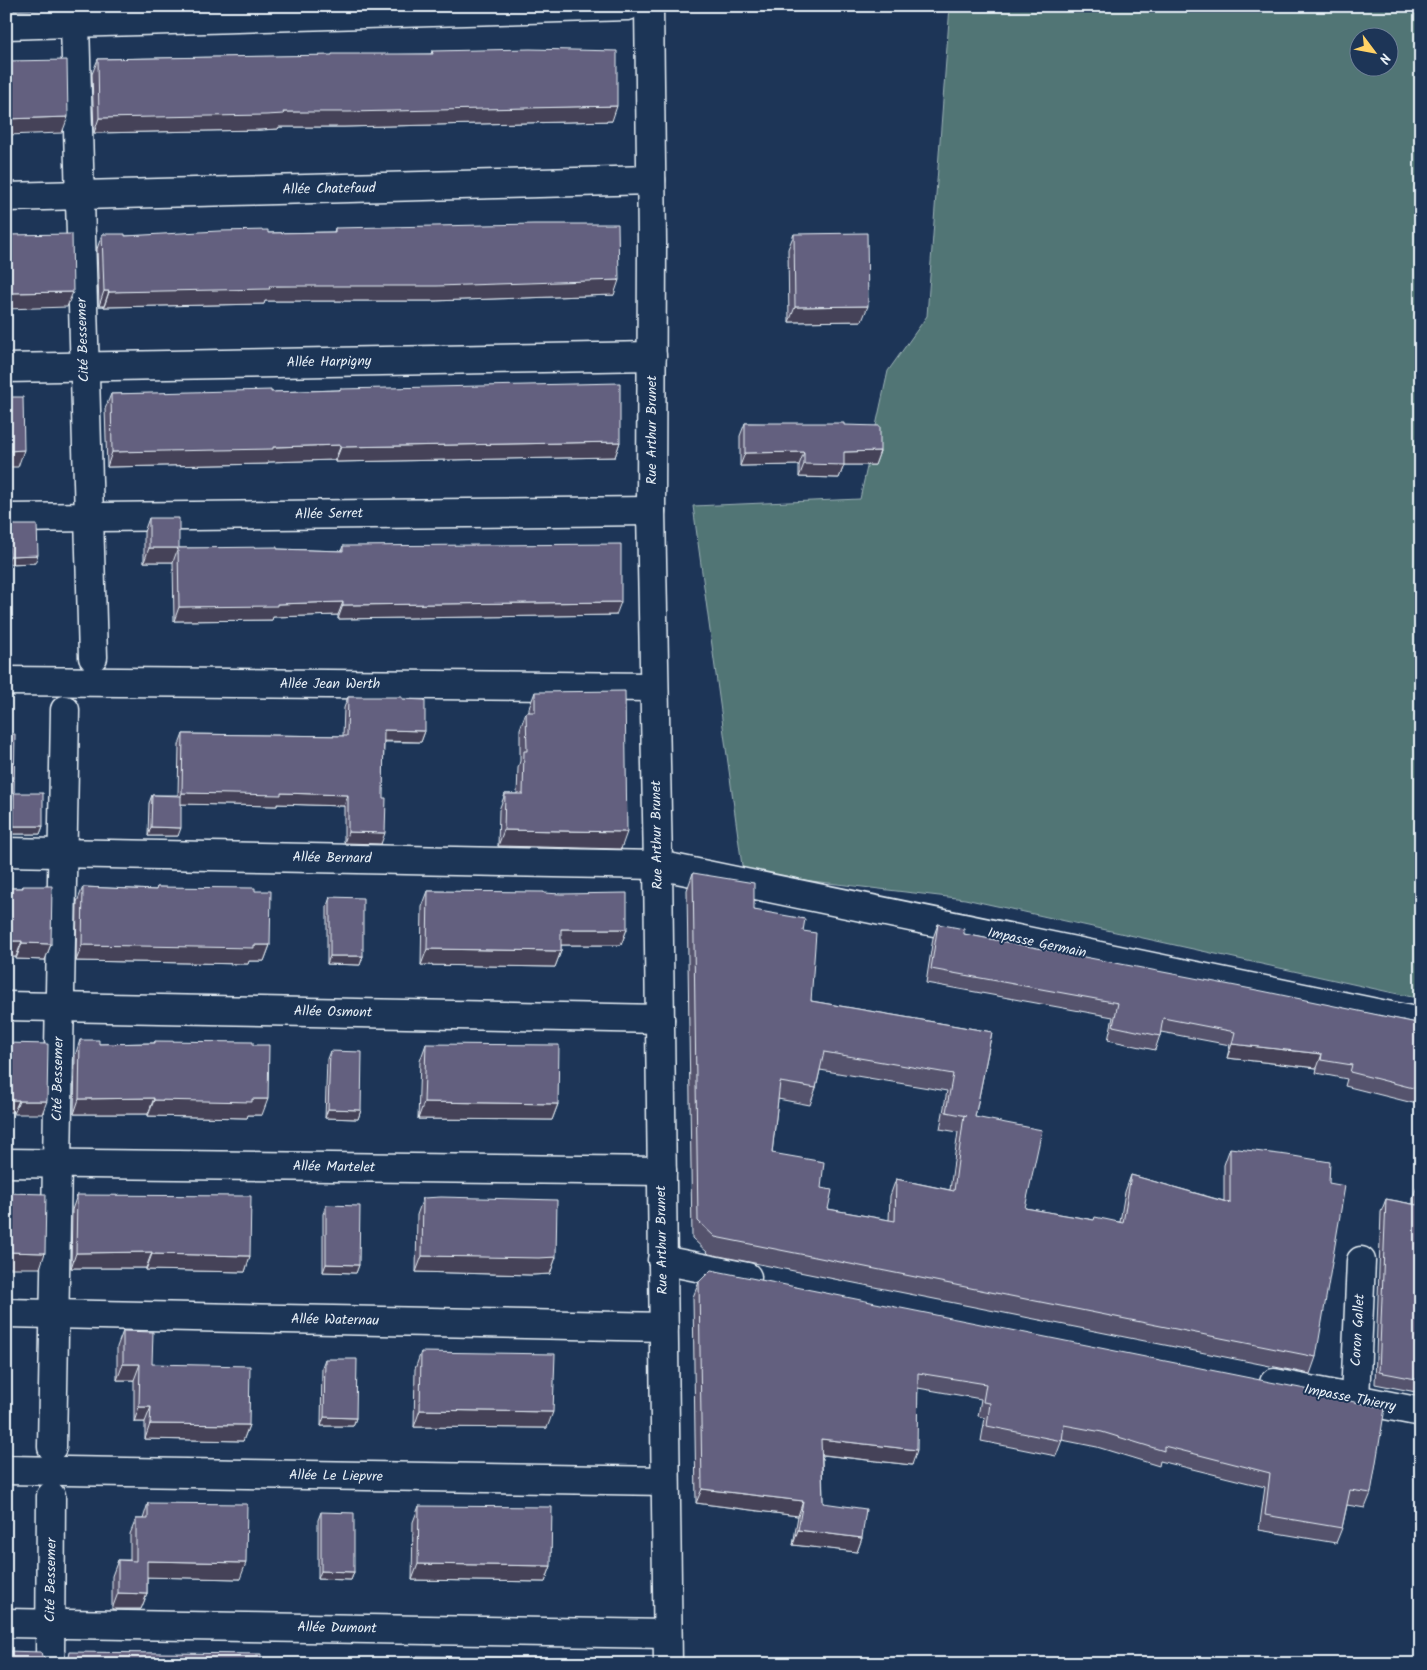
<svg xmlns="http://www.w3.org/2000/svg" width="1427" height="1670" viewBox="0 0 1427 1670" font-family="Kalam,sans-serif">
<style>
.green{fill:#517475;stroke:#9cb2b6;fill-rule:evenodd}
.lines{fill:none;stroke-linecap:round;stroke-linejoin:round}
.minor-casing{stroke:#e8f1f8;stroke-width:31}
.tertiary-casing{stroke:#e8f1f8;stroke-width:31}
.minor{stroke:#1d3557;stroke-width:28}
.tertiary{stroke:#1d3557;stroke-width:28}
.wall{fill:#55536d;stroke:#e8f1f8;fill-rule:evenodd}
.shaded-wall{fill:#454359;stroke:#e8f1f8}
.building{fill:#63607f;stroke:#e8f1f8;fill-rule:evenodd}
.labels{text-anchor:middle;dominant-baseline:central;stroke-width:4;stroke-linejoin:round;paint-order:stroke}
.street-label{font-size:14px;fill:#e8f1f8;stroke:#1d3557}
</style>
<rect width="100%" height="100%" fill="#1d3557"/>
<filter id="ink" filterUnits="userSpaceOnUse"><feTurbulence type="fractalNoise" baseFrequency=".02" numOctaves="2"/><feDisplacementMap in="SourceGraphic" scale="10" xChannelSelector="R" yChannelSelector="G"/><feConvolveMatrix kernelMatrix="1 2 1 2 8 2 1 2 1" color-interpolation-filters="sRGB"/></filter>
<g filter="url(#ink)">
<!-- green -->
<path class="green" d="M950 6H1421V999L965 899 743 873 693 506 860 499 888 371 927 316ZM1360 38H1390V68H1360Z"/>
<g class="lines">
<defs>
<g id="minor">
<polyline points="75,24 93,657"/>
<polyline points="6,25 628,6"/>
<polyline points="6,197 651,180"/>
<polyline points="6,368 652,356"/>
<polyline points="6,518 651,511"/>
<polyline points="6,681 653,687"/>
<polyline points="6,852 658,865 1415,1021"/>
<polyline points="6,1006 660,1019"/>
<polyline points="6,1163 662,1171"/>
<polyline points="662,1260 747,1277"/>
<polyline points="6,1313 664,1327"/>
<polyline points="1274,1383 1421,1412"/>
<polyline points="1355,1399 1361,1261"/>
<polyline points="52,1447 65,710"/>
<polyline points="6,1470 665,1481"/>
<polyline points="6,1623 667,1634"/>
<polyline points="50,1664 51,1496"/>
</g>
<polyline id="tertiary" points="649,6 652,242 651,511 658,865 668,1664"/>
</defs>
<!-- minor casing -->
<use href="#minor" class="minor-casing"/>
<!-- tertiary casing -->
<use href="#tertiary" class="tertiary-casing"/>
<!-- minor -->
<use href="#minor" class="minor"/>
<!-- tertiary -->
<use href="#tertiary" class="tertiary"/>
</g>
<!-- wall -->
<g class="wall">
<polygon points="432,51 612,121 344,127 279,127 278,129 260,130 94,133 92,74 98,59 431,54"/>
<polygon points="335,228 614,295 432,301 265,301 264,304 104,307 104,306 99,306 97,249 102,234 125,236 268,233 334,232"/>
<polygon points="794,234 862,321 789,322 788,249"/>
<polygon points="340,389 620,442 615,457 335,462 335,460 268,462 267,464 107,467 105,409 111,394 271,392 339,390"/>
<polygon points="745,423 844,425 880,451 875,465 844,465 839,478 799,477 799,465 740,466 740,436"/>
<polygon points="149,518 179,548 277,549 341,551 343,546 616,615 338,619 338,615 273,617 272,620 174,621 173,562 144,562 144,532"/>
<polygon points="7,525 35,563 9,564 9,614 6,621 6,528"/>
<polygon points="535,692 621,849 498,846 499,810 505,794 517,794 518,768 520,761 520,729 526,712 529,712 529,708"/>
<polygon points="348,697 402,699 425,731 421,742 384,742 381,844 344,843 344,806 277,804 277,806 181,804 178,836 148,836 149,803 152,795 178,795 179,745 183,734 343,736 344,708"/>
<polygon points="6,734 14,793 43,826 40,834 11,834 11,802 6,802"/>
<path d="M693 873 754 910 803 931 811 1001 992 1032 975 1117 1025 1208 1094 1220 1120 1222 1125 1192 1131 1175 1224 1201V1165L1230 1148 1316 1357 1310 1374 709 1254 692 1238 687 890ZM820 1070 947 1091 940 1129 958 1132 950 1190 896 1179 890 1196 889 1220 828 1209 821 1188 772 1153 778 1099 810 1105 816 1088Z"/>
<polygon points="23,886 51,944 45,960 16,959 16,957 6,957 6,888 22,888"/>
<polygon points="83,887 156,890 157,887 255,891 270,945 264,961 249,961 248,964 76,961 77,902"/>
<polygon points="428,891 544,893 627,929 621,945 561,945 561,951 555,967 421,965 422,907"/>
<polygon points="330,897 363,956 360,965 327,964 327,906"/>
<polygon points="938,924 964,934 1417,1023 1421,1022 1421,1093 1417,1104 1345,1086 1347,1079 1316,1073 1317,1068 1227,1058 1230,1045 1161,1032 1155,1050 1108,1040 1113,1017 926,983 933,938"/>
<polygon points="80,1040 99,1044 154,1043 155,1041 262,1115 248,1115 247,1118 148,1116 148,1114 74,1114 75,1056"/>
<polygon points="426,1044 558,1104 552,1120 418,1119 420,1061"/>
<polygon points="330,1051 361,1110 358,1119 325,1118 327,1059"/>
<polygon points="1418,1184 1421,1184 1421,1393 1375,1384 1381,1212 1386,1199 1413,1204 1413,1197"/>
<polygon points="77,1195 250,1256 245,1272 146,1270 146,1268 71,1268 72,1210"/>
<polygon points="423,1198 556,1257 550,1274 532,1275 416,1272 417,1215"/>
<polygon points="326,1205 359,1265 356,1273 323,1272 323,1214"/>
<polygon points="699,1282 1309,1393 1371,1493 1365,1508 1347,1505 1342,1528 1336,1543 1259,1530 1265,1487 1160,1461 1159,1466 1097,1447 1062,1440 1056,1456 981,1441 985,1418 978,1416 981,1399 918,1388 912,1465 822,1455 823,1503 862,1538 857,1552 793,1545 798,1516 696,1503 693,1297"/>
<polygon points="123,1331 152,1364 249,1425 243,1441 145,1439 145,1422 134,1422 134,1380 117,1380 117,1347"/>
<polygon points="421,1352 547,1428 414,1427 415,1369"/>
<polygon points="325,1359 356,1418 353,1426 321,1426 322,1367"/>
<polygon points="148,1503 240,1579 147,1577 147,1594 141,1609 112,1609 112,1576 118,1560 130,1560 130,1534 136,1519 143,1519"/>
<polygon points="419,1506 551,1566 545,1582 412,1580 413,1522"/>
<polygon points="321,1512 354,1572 351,1580 318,1579 318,1520"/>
</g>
<!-- shaded-wall -->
<g class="shaded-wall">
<polygon points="6,6 17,6 16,9 6,10"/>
<polygon points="617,106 612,121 344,127 279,127 278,129 260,130 94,133 99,118 283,112"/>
<polygon points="68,117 62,133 6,135 6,119"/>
<polygon points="619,280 614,295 432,301 265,301 264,304 104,307 109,292 269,286"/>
<polygon points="104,291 109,291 104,306 99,306"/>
<polygon points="73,292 67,307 6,309 6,293"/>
<polygon points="868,306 862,321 789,322 795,307"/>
<polygon points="620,442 615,457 335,462 341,447"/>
<polygon points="341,445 335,460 268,462 267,464 107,467 112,452"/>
<polygon points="24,450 18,467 6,467 6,454 8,451"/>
<polygon points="880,451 875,465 844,465 839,478 799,477 804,464 844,452"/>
<polygon points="804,452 799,465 740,466 745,453"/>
<polygon points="149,548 178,548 173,562 144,562"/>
<polygon points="38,555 35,563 7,564 10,556"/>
<polygon points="343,602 338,615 273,617 272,620 174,621 179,607"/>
<polygon points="621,602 616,615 338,619 343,605"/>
<polygon points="384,730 425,731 421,742 380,741"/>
<polygon points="182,793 281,793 348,795 344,806 277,804 277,806 178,804"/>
<polygon points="6,794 14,794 11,802 6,802"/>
<polygon points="14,826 43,826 40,834 11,834"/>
<polygon points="151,827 181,828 178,836 148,836"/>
<polygon points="504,830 627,832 621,849 498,846"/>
<polygon points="348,832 385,833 381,844 344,843"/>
<polygon points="561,929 627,929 621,945 556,945"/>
<polygon points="6,941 22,941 16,957 6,957"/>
<polygon points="22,943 51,944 45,960 16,959"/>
<polygon points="82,945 270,945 264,961 249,961 248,964 76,961"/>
<polygon points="427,949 561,951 555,967 421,965"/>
<polygon points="330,956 363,956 360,965 327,964"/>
<polygon points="1232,1044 1322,1054 1317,1068 1227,1058"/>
<polygon points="154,1098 148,1114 74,1114 79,1099"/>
<polygon points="252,1099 268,1099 262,1115 248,1115 247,1118 148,1116 154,1100"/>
<polygon points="6,1100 19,1100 14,1112 6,1112"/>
<polygon points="19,1101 47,1101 42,1114 14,1114"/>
<polygon points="424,1102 558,1104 552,1120 418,1119"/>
<polygon points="328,1109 361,1110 358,1119 325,1118"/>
<polygon points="6,1252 45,1253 40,1268 6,1268"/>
<polygon points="152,1252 146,1268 71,1268 76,1253"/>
<polygon points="152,1254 250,1256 245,1272 146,1270"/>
<polygon points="422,1256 556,1257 550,1274 532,1275 416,1272"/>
<polygon points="326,1264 359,1265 356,1273 323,1272"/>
<polygon points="123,1364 140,1364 134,1380 117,1380"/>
<polygon points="139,1407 151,1407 145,1422 134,1422"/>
<polygon points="420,1410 553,1412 547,1428 414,1427"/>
<polygon points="324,1417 356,1418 353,1426 321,1426"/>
<polygon points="150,1424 249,1425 243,1441 145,1439"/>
<polygon points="821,1439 917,1450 912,1465 816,1454"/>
<polygon points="702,1489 803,1501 798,1516 696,1503"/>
<polygon points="798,1530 862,1538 857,1552 793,1545"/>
<polygon points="147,1561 246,1563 240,1579 141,1577"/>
<polygon points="418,1564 551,1566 545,1582 412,1580"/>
<polygon points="321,1571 354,1572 351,1580 318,1579"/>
<polygon points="118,1593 147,1594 141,1609 112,1609"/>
</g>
<!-- building -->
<g class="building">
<polygon points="530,49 617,51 617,106 349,112 283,112 284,114 266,115 99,118 98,59 332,55 332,54 433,54 432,51"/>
<polygon points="67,60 68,117 6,119 6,61"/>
<polygon points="534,224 618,224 619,280 437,286 269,286 270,289 109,292 109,291 104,291 102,234 125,234 125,236 219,231 268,230 268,233 335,232 335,228"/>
<polygon points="867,233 868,306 795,307 794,234"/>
<polygon points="72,234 73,292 6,293 6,235"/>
<polygon points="620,383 620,442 341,447 341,445 273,447 273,449 112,452 111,394 271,390 271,392 340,390 340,389"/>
<polygon points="6,394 7,397 23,397 24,450 8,451 8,454 6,454"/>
<polygon points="745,423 844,423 844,425 880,426 880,451 844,452 844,465 804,464 804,452 745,453"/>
<polygon points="149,518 179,518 179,548 277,547 277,549 343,551 343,546 621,544 621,602 343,605 343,602 277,604 277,606 179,607 178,548 149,548"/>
<polygon points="7,525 37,525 38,555 10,556"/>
<rect x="6" y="556" width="3" height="58"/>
<polygon points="625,691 627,832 504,830 505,794 523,794 524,751 527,751 526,712 535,712 535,692"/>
<polygon points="348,697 402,697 402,699 425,700 425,731 384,730 383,798 386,798 385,833 348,832 348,795 281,793 281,795 182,793 183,734 347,736"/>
<polygon points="6,734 15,734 14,793 43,793 43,826 14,826 14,794 6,794"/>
<polygon points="152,795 181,796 181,828 151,827"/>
<path d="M693 873 754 883V910L805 919 803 931 816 933 811 1001 992 1032 975 1117 1042 1130 1025 1208 1094 1220 1095 1217 1123 1223 1131 1175 1230 1203V1148L1287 1155 1330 1162 1329 1183 1345 1186 1316 1357 715 1237 698 1221ZM824 1052 953 1074 946 1112 967 1116 964 1115 954 1191 896 1179 895 1221 828 1209 832 1190 821 1188 824 1162 772 1153 780 1082 816 1088Z"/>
<polygon points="23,886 52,886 51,944 22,943 22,941 6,941 6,888 23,888"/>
<polygon points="83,887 156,890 157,887 255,888 255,891 271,891 270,945 254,945 254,948 82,945"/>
<polygon points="428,891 544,892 544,893 561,894 627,893 627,929 561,929 561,951 427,949"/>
<polygon points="330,897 363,898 363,956 330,956"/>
<polygon points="938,924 964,929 964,934 1262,991 1417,1023 1421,1022 1421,1090 1350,1072 1352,1065 1321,1060 1322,1054 1232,1044 1235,1032 1163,1018 1160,1036 1113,1026 1118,1003 931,969"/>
<polygon points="80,1040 99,1040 99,1044 155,1043 155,1041 253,1042 253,1045 269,1045 268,1099 252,1099 252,1102 154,1100 154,1098 79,1099"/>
<polygon points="6,1043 48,1044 47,1101 19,1101 19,1100 6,1100"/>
<polygon points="426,1044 559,1045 558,1104 424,1102"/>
<polygon points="330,1051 362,1052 361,1110 328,1109"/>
<polygon points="1418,1184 1421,1184 1421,1380 1379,1372 1386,1199 1417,1205"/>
<polygon points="6,1193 46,1194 45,1253 6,1252"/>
<polygon points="77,1195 251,1196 250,1256 152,1254 152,1252 76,1253"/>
<polygon points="441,1197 557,1200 556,1257 539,1258 422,1256 423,1198"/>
<polygon points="326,1205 360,1206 359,1265 326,1264"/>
<polygon points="711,1270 1310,1390 1309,1393 1385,1408 1371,1493 1350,1490 1342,1528 1265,1515 1270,1473 1164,1446 1164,1451 1102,1432 1064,1425 1062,1441 987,1426 990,1403 983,1402 986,1384 918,1373 917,1450 821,1439 823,1503 866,1509 862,1538 798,1530 803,1501 702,1489 699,1282"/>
<polygon points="123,1331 153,1332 152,1364 250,1366 249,1425 150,1424 151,1407 139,1407 140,1364 123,1364"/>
<polygon points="421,1352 555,1354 553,1412 420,1410"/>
<polygon points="325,1359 357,1359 356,1418 324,1417"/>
<polygon points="148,1503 247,1504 246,1563 147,1561 147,1594 118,1593 118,1560 136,1561 136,1519 148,1519"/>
<polygon points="419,1506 552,1507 551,1566 418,1564"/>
<polygon points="321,1512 354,1513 354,1572 321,1571"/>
<polygon points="6,1651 41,1652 42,1656 47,1661 55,1664 6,1664"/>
<polygon points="70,1652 261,1654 261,1664 55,1664 64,1662 69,1657"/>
<polygon points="417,1656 549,1658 549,1664 416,1664"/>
<polygon points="319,1662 353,1663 353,1664 319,1664"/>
</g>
</g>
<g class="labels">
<!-- street labels -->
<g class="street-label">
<text transform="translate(329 189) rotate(-1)">Allée Chatefaud</text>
<text transform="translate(83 340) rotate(-92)">Cité Bessemer</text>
<text transform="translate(329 362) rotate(-1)">Allée Harpigny</text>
<text transform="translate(652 430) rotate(-90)">Rue Arthur Brunet</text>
<text transform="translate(329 514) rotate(-1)">Allée Serret</text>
<text x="330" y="684">Allée Jean Werth</text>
<text transform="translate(657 835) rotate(-91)">Rue Arthur Brunet</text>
<text transform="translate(332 858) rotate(1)">Allée Bernard</text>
<text transform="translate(1037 943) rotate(12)">Impasse Germain</text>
<text transform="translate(333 1012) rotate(1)">Allée Osmont</text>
<text transform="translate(58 1079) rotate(-89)">Cité Bessemer</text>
<text transform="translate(334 1167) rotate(1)">Allée Martelet</text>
<text transform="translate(662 1240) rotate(-91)">Rue Arthur Brunet</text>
<text transform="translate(335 1320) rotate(1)">Allée Waternau</text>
<text transform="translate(1358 1330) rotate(-87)">Coron Gallet</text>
<text transform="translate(1350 1398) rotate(11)">Impasse Thierry</text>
<text transform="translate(336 1476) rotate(1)">Allée Le Liepvre</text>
<text transform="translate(51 1580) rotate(-89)">Cité Bessemer</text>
<text transform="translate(337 1628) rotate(1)">Allée Dumont</text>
</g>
</g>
<!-- margin -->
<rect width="1427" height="1670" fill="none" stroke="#1d3557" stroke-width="25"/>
<rect x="12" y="12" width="1402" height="1645" fill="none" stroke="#e8f1f8" stroke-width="2" filter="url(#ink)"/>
<!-- north arrow -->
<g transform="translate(1374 52) rotate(122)"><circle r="24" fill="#1d3557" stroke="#6e8097"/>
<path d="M0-4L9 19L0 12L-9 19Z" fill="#ffd166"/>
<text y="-8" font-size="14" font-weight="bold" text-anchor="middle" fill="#e8f1f8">N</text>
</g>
</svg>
